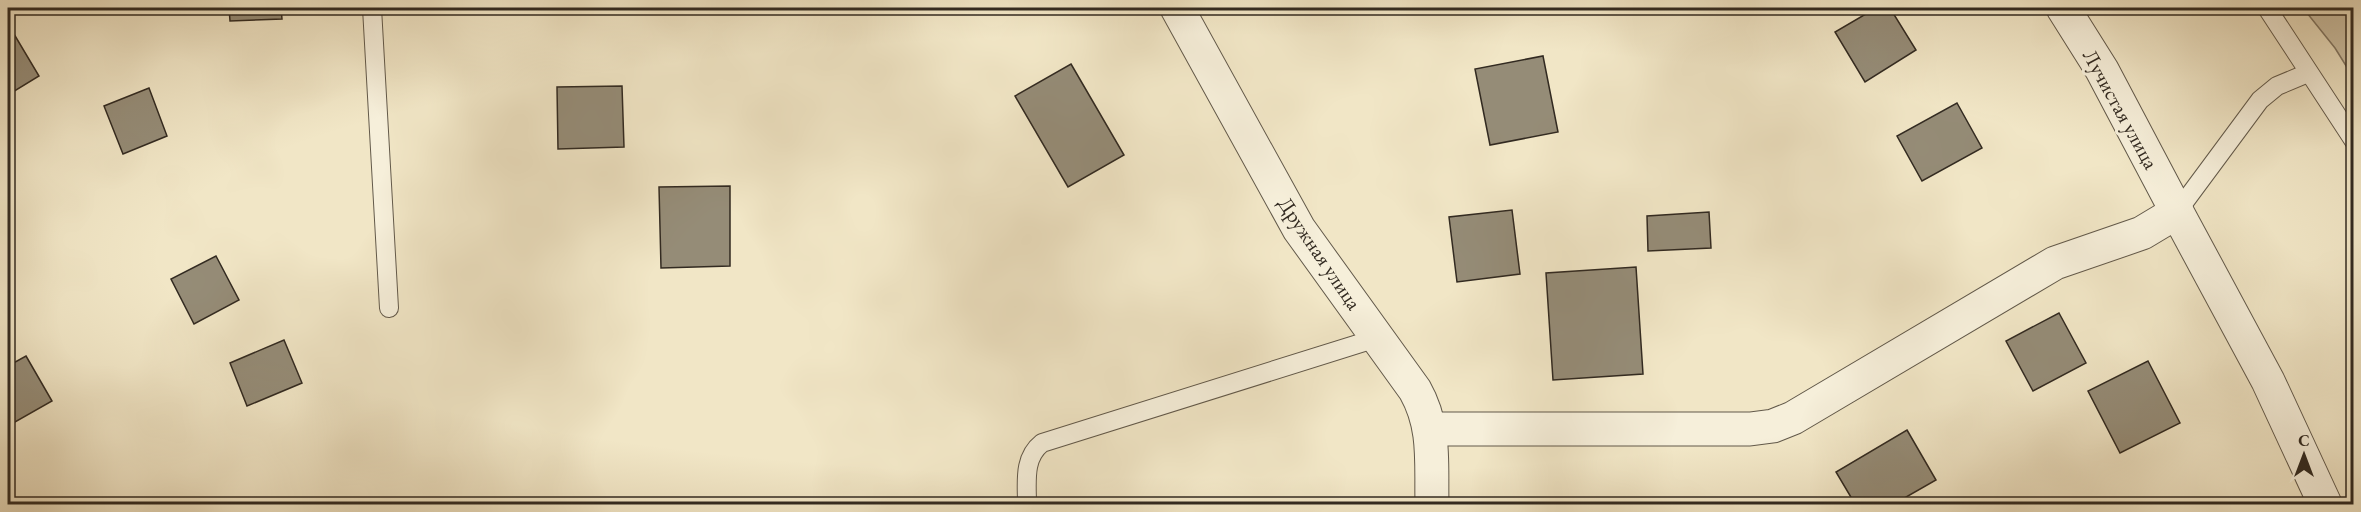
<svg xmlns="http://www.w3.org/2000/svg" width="2361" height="512" viewBox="0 0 2361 512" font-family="'EB Garamond',serif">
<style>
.green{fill:#d1c6aa;stroke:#827866;stroke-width:1.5}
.building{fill:#958c77;stroke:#322a21;stroke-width:1.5}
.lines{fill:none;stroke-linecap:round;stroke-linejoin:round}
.lane-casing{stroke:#62594a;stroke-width:20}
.street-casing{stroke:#62594a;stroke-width:35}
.lane{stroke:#f6efda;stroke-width:18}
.street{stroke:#f6efda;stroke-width:33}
.labels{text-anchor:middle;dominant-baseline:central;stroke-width:6;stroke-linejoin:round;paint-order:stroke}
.street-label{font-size:21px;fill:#322a21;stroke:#f6efda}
</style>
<rect width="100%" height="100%" fill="#f1e6c6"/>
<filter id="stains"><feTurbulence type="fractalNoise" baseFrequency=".00333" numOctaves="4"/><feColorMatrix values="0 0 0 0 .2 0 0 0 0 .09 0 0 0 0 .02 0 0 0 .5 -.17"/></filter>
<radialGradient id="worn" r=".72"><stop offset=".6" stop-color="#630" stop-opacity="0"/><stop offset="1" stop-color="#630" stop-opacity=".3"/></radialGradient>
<!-- green -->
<polygon class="green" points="2303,8 2353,8 2353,77 2335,48"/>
<!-- building -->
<g class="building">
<polygon points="229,8 281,8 282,19 230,21"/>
<polygon points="1876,8 1890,8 1916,50 1865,82 1835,32"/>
<polygon points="8,24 39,76 8,95"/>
<polygon points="1543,56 1558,132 1490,145 1475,69"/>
<polygon points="1071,64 1124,155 1068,187 1015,96"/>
<polygon points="622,86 624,147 558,149 557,87"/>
<polygon points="149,88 167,136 123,154 104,106"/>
<polygon points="1957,103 1982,148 1922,181 1897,136"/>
<polygon points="730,186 730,266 661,268 659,187"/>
<polygon points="1512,210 1520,274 1457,282 1449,217"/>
<polygon points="1709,212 1711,248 1648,251 1647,216"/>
<polygon points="216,256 239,300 194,324 171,279"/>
<polygon points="1636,267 1643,374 1553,380 1546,273"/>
<polygon points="2059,313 2086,363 2033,391 2006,341"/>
<polygon points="284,340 302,383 247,406 230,363"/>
<polygon points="26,356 52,401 8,426 8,366"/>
<polygon points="2148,361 2180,423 2120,453 2088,391"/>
<polygon points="1907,430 1936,480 1894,504 1855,504 1836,472"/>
</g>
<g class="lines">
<defs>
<g id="lane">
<polyline points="372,8 389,308"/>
<polyline points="2267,8 2354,141"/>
<polyline points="2177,212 2260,100 2277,86 2308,73"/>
<path d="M1027 504C1027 482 1023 458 1042 443L1377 338"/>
</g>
<g id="street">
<path d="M1177 8 1299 229 1415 390C1436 427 1431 463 1432 504"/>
<polyline points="2063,8 2102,70 2177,212"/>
<polyline points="1431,429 1750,429 1773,426 1793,418 2055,263 2142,233 2177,212 2268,381 2325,504"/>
</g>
</defs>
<!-- lane casing -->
<use href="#lane" class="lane-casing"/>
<!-- street casing -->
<use href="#street" class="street-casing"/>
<!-- lane -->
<use href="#lane" class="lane"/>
<!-- street -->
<use href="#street" class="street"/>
</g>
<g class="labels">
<!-- street labels -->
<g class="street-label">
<text transform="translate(2121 109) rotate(61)">Лучистая улица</text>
<text transform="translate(1320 253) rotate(56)">Дружная улица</text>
</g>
</g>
<!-- margin -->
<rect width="2361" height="512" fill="none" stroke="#f1e6c6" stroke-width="30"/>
<rect x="9" y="9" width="2343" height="494" fill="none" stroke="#322a21" stroke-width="3"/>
<rect x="15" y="15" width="2331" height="482" fill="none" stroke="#322a21" stroke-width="1.5"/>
<!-- north arrow -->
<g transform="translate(2304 455)" stroke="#f6efda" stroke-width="4.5" paint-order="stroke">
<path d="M0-4.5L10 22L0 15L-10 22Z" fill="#322a21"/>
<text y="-9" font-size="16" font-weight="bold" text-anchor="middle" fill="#322a21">С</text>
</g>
<rect width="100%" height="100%" filter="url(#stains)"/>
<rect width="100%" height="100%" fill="url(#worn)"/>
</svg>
